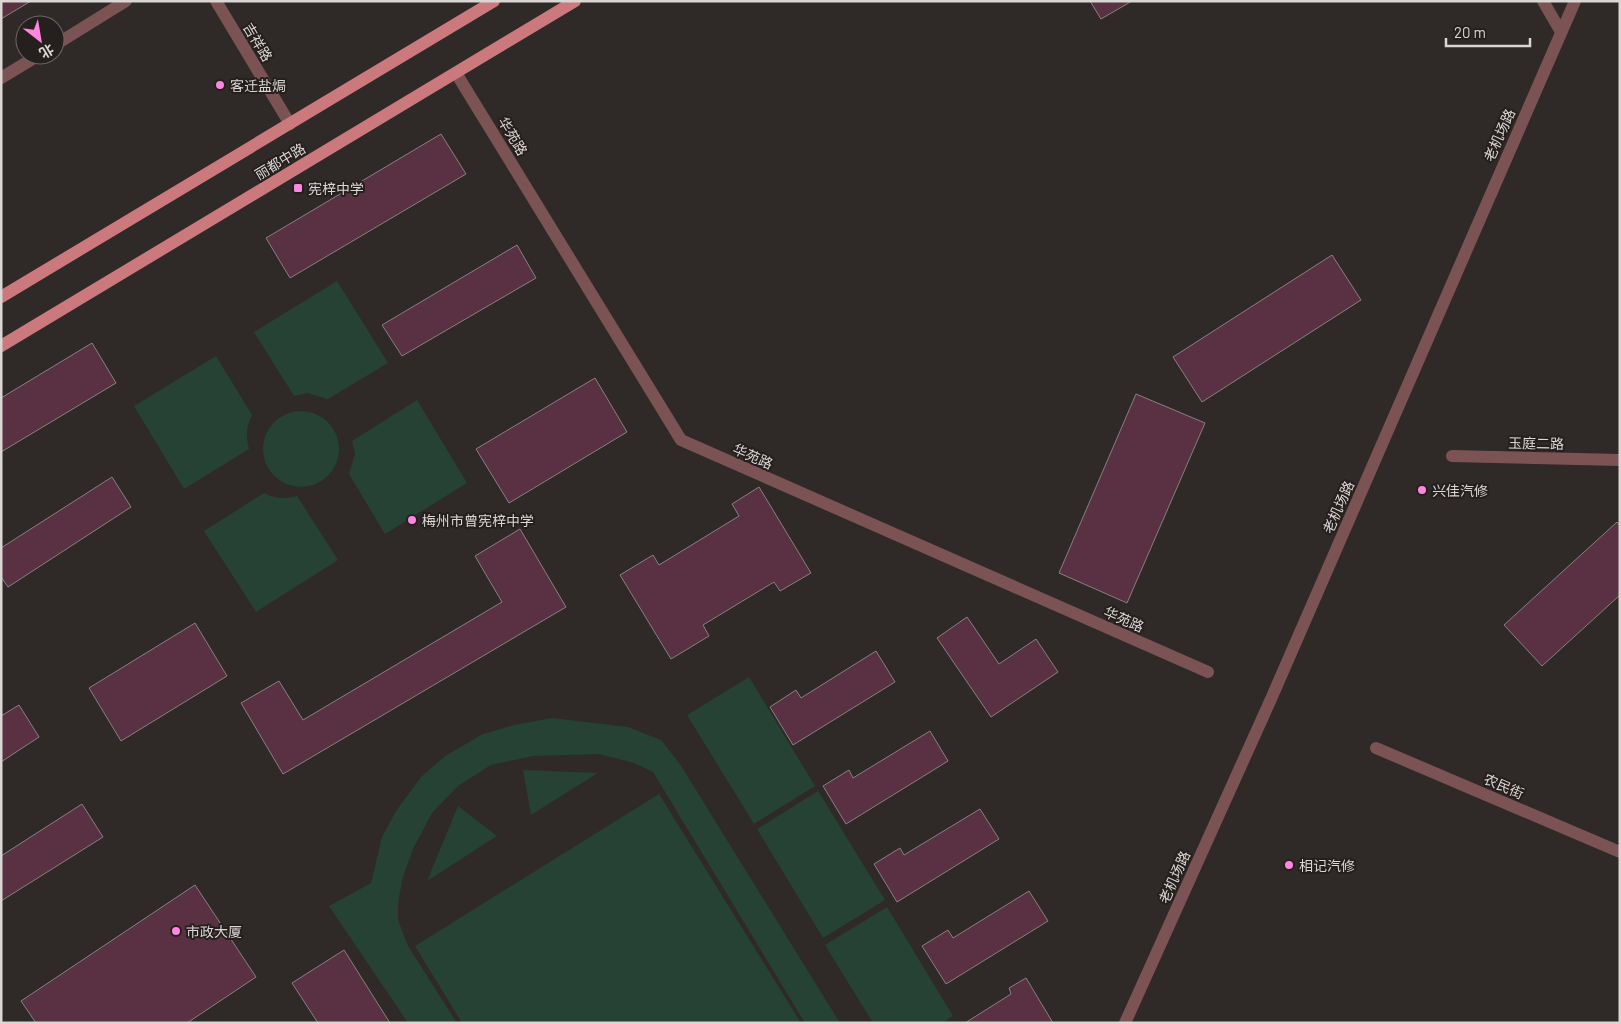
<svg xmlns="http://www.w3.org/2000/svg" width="1621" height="1024" viewBox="0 0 1621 1024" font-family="Barlow,'Noto Sans SC',sans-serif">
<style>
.green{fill:#254235}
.building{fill:#593143;stroke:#878083}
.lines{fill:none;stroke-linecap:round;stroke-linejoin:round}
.minor{stroke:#7c5354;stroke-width:12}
.tertiary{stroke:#7c5354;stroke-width:12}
.primary{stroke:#cc797d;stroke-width:12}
.poi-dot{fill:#fe86e0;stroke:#251f1d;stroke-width:2}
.labels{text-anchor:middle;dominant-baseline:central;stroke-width:4;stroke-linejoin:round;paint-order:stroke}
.street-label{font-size:14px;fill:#dad6d4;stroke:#251f1d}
.poi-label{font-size:14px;fill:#dad6d4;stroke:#251f1d;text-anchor:start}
</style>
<rect width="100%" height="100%" fill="#2f2927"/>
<!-- green -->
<g class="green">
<polygon points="337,281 388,363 328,399 307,393 294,396 254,332"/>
<path d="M216 356 252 415C246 427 246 436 249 449L184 489 134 406Z"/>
<polygon points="417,400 467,483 385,534 349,474 355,454 352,441"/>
<circle cx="301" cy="449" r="38"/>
<path d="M264 493C276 499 284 499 297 496L338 560 256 612 204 531Z"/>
<polygon points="749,677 815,786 754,824 687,715"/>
<polygon points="552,718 628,727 661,740 680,764 840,1023 805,1023 653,772 634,763 599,754 533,756 491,765 458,786 432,813 413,849 403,877 398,902 398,920 408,946 457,1023 408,1023 329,906 371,883 382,837 396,811 421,777 445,756 483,734 514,725"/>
<polygon points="523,770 598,773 531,815"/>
<polygon points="818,791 885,900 823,938 757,829"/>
<polygon points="659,794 801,1023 462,1023 415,946"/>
<polygon points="458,806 497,836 427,881"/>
<polygon points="887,907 953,1016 942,1023 873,1023 825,945"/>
</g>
<!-- building -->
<g class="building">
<polygon points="1,1 31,1 1,19"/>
<polygon points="1090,1 1132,1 1101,19"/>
<polygon points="441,134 466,174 290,278 266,238"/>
<polygon points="517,245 536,278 402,356 382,325"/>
<polygon points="1332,255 1361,300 1202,402 1173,357"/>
<polygon points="92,343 116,383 1,452 1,398"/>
<polygon points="595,378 627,432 509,503 476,449"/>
<polygon points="1136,394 1205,423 1127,603 1059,573"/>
<polygon points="112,477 131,507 8,587 1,577 1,548"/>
<polygon points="759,487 811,573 780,591 774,582 703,625 709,636 671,659 620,575 653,555 659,565 739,516 732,504"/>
<polygon points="1617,522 1620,526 1620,595 1542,666 1504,625"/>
<polygon points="520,529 566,607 283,774 241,703 279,681 303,720 502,602 475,556"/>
<polygon points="967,617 999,664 1036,639 1058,672 991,717 937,638"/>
<polygon points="195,623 227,676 121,741 89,688"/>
<polygon points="876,651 895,682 793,745 770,707 796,690 801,698"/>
<polygon points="19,705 39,737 1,762 1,716"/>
<polygon points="930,731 948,761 846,824 823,786 849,770 853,778"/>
<polygon points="82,804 103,837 1,901 1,856"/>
<polygon points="980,809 999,839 897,902 874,864 900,848 904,855"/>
<polygon points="195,885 256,977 187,1023 36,1023 21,1001"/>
<polygon points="1029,891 1048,921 946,984 922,946 948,930 953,938"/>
<polygon points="344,950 390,1023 318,1023 292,983"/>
<polygon points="1026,978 1053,1023 965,1023 1011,994 1009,988"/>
</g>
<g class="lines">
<!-- minor -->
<g class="minor">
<polyline points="1543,1 1561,32"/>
<polyline points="55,45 126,1"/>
<polyline points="456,73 681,440 1208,672"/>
<polyline points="1,78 39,55"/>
<polyline points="1452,456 1620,460"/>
<polyline points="1376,748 1620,852"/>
</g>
<!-- tertiary -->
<g class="tertiary">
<polyline points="216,1 290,124"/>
<polyline points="1125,1023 1271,699 1575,1"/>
</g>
<!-- primary -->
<g class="primary">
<polyline points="1,297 494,1"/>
<polyline points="1,346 575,1"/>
</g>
</g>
<!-- markers -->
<g class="poi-dot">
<circle cx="220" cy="85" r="5"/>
<rect x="293" y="183" width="10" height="10" rx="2.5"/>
<circle cx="1422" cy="490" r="5"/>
<circle cx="412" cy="520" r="5"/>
<circle cx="1289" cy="865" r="5"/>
<circle cx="176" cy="931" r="5"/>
</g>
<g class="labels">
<!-- street labels -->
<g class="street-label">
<text transform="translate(258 42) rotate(59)">吉祥路</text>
<text transform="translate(1499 135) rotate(-66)">老机场路</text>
<text transform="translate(513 136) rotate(59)">华苑路</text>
<text transform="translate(280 161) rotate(-31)">丽都中路</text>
<text transform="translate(1536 443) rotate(1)">玉庭二路</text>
<text transform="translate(753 456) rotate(24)">华苑路</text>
<text transform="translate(1338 507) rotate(-66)">老机场路</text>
<text transform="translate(1124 619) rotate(24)">华苑路</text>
<text transform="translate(1504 786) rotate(23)">农民街</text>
<text transform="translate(1174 877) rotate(-66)">老机场路</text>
</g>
<!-- poi labels -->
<g class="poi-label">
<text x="230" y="85">客迁盐焗</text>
<text x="308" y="188">宪梓中学</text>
<text x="1432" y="490">兴佳汽修</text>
<text x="422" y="520">梅州市曾宪梓中学</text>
<text x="1299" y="865">相记汽修</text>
<text x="186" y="931">市政大厦</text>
</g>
</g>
<!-- border -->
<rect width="1621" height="1024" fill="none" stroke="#dad6d4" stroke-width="5"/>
<!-- north arrow -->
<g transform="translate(40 40) rotate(149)"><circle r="24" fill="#251f1d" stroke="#6d6866"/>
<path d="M0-4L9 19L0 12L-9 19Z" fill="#fe86e0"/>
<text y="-8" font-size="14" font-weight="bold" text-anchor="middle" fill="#dad6d4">北</text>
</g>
<!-- scale -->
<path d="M1446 38v8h84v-8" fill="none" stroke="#dad6d4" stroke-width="2.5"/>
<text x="1454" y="38" font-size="15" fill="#dad6d4" stroke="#251f1d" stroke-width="4" paint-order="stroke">20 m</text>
</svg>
